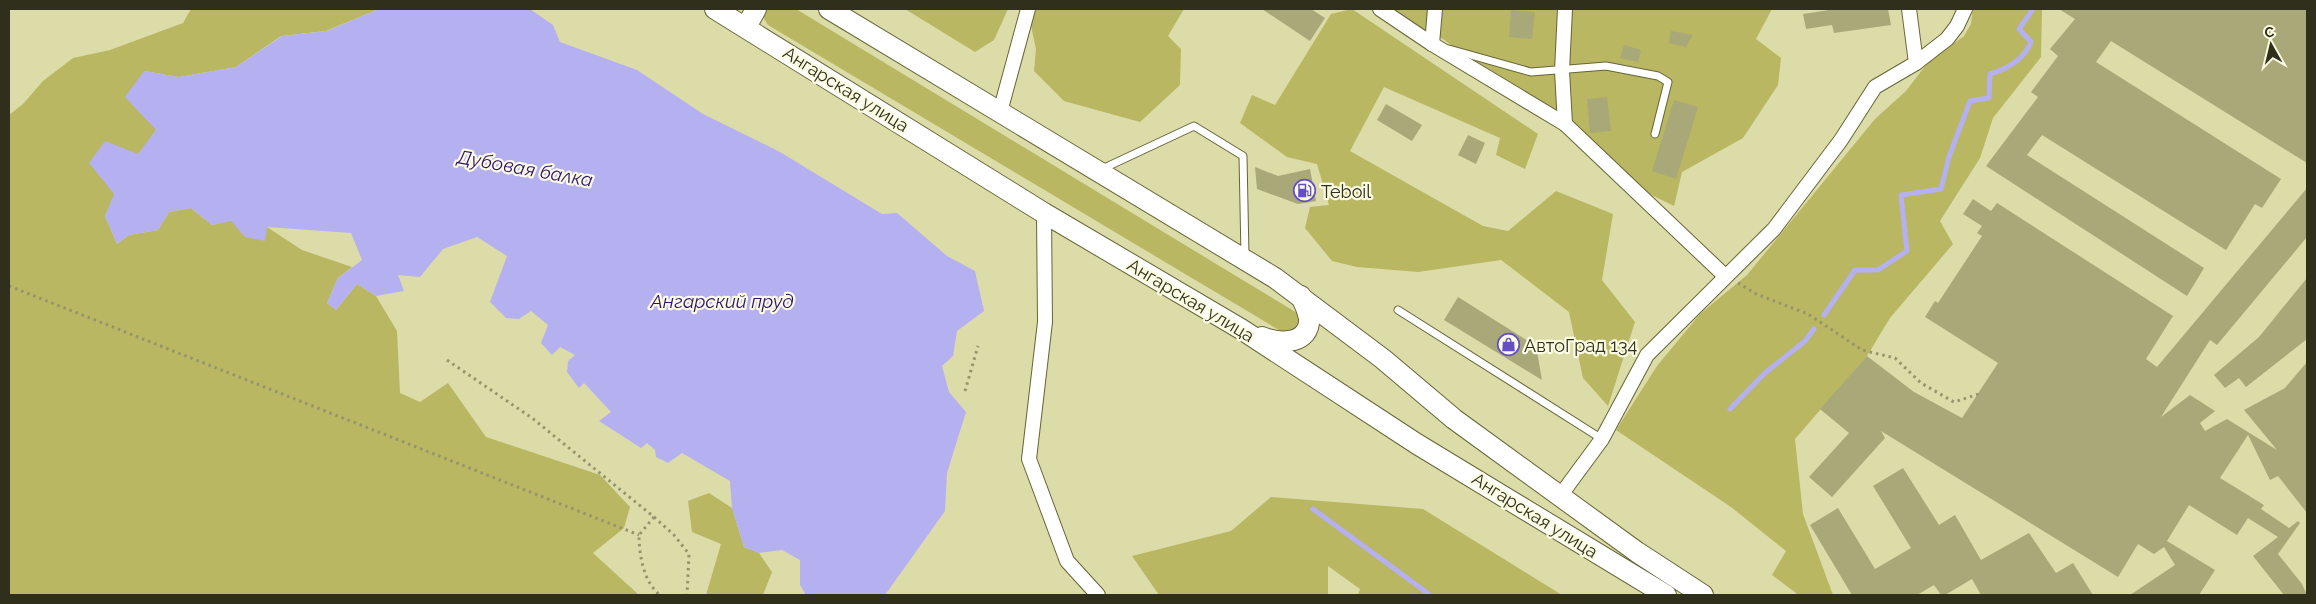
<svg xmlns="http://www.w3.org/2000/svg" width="2316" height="604" viewBox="0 0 2316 604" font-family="Raleway,sans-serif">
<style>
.green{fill:#b9b762}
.water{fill:#b5b0f0}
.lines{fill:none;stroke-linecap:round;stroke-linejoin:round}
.stream{stroke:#b5b0f0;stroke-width:5}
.building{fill:#a9a878}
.lane-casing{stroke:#666536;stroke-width:9}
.street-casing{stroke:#666536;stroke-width:16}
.secondary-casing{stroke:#666536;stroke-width:22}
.path{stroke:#94946e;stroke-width:3;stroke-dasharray:2.5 4;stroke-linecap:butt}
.lane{stroke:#fff;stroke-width:7}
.street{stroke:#fff;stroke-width:14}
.secondary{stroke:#fff;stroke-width:20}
.labels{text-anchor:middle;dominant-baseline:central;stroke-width:4.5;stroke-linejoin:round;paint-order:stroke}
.street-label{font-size:18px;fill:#302f1b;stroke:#fbfbe2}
.poi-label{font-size:18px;fill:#302f1b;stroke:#fbfbe2;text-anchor:start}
.water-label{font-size:19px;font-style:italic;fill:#2e126f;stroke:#fbfbe2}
</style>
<rect width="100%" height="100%" fill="#dcdca9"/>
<!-- green -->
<g class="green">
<path d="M191 9H375L374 11 326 31 281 36 236 67 179 77 144 71 156 130C136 157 118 185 105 216L117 244 129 235 158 230 169 212 191 208 212 225 231 220 267 227 302 250 352 267 338 278 327 303 336 310 357 284 376 296 397 331 400 393 420 402 448 383 486 437 600 475 630 507 624 528 593 553 639 595H9V115L23 104 43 81 73 58 110 50 183 23Z"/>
<polygon points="763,9 796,9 1297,313 1301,318 1300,329 1284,333 768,25 761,14"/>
<polygon points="905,9 1008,9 994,40 975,52"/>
<polygon points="1035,9 1184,9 1168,36 1181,49 1180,85 1140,122 1064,101 1034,71 1036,49 1031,26"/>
<polygon points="1352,9 1538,134 1525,169 1496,155 1500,138 1384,87 1350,151 1483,226 1508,231 1556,191 1613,214 1602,280 1635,322 1608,406 1583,378 1569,312 1501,260 1418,272 1357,267 1332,261 1305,228 1310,207 1329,205 1317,164 1287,157 1240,123 1252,95 1275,105 1331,14"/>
<polygon points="1392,9 1772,9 1756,39 1781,58 1778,85 1743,138 1682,172 1674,206 1603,171 1565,133 1530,103 1443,39 1411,23"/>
<polygon points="1973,9 2042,9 2041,57 1993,118 1980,158 1940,221 1953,244 1890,318 1867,356 1795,439 1803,514 1833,595 1796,595 1796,593 1772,575 1786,551 1731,507 1616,430 1657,366 1700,314 1747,275 1875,119 1906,91 1929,61 1964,36 1971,24"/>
<polygon points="709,493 732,508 744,547 759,553 772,572 763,595 706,595 721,544 692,532 688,501"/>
<polygon points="1271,497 1423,509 1562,595 1358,595 1360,589 1328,566 1328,595 1159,595 1132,556 1231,531"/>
</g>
<!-- water -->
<polygon class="water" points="375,9 530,9 553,25 560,42 637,70 703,114 780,152 882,214 897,213 947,256 975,271 984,311 957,331 953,356 942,366 949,392 966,412 947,473 945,511 885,595 806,595 800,585 800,560 782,550 759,553 744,547 732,508 730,481 682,453 668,463 656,457 655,450 647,443 641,448 599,421 611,412 584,383 579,388 567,372 568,361 575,355 560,347 552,355 541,343 548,325 531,311 519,319 506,318 490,302 507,256 477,237 443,249 420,277 398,275 404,291 376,296 357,284 336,310 327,303 338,278 362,260 351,233 267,227 265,241 245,237 231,221 212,225 191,208 169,212 158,230 129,235 117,244 105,216 114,194 89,163 105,141 138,154 156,130 125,97 144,71 179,77 236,67 282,36 327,31 374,11"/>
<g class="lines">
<!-- stream -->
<g class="stream">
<path d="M1824 315 1855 270H1878L1907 251 1901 195 1941 189 1949 157 1970 101 1989 98 1990 74C2007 69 2024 59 2031 42L2019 29 2033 9"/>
<polyline points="1730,409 1765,373 1805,341 1814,329"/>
<polyline points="1313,509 1430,595"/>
</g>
</g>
<!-- building -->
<g class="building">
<polygon points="1262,9 1311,9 1325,18 1310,41"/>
<polygon points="1836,9 1888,9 1891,25 1834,33 1832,25 1806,29 1803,14"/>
<polygon points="2059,9 2307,9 2307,163 2111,41 2096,62 2281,179 2262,208 2255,204 2226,250 2042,135 2027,155 2204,268 2187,296 1986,166 2038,97 2031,92 2058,56 2050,49 2075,19"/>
<polygon points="1511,10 1535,12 1532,39 1509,37"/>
<polygon points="1671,31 1693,35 1686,47 1669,43"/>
<polygon points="1624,45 1641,50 1638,62 1620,58"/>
<polygon points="1607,97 1611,131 1590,133 1587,99"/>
<polygon points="1674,100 1698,107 1676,179 1652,171"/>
<polygon points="1386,104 1422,125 1412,141 1377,120"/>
<polygon points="1468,135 1485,143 1476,164 1458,155"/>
<polygon points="1255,167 1278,176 1310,169 1316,201 1298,204 1257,189"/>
<polygon points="2307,188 2307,237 2217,345 2210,340 2161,417 2190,395 2215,411 2200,423 2205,431 2227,419 2277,450 2244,410 2285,388 2307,362 2307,513 2278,476 2270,480 2248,435 2220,478 2264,505 2261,509 2289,528 2298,521 2300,523 2278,554 2302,584 2307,595 2284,595 2253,556 2278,537 2248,518 2237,535 2189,505 2167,541 2215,570 2199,595 2130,595 2175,565 2164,547 2154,554 2138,544 2118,577 1881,431 1885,438 1832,497 1809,477 1849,433 1820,409 1867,356 1914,392 1962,418 1998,363 1925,317 1935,301 1938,303 1982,236 1977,233 1982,226 1963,214 1973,199 1991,211 1997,203 2173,316 2146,359 2157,367"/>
<polygon points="2307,278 2307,339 2246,387 2239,378 2225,388 2214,375 2259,337"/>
<polygon points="1458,297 1536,346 1542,380 1444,320"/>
<polygon points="1903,468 1939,525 1955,515 1981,560 2029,533 2056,573 2073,563 2093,595 1981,595 1972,579 1945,595 1941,595 1934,585 1917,595 1852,595 1810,525 1838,508 1875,569 1911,548 1873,486"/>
</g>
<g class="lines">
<defs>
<g id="lane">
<polyline points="1449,49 1531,72 1606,66 1658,76 1668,82 1655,134"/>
<polyline points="1100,170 1194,126 1243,156 1245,256"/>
<polyline points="1398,310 1602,439"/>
</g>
<g id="street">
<polyline points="1380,9 1432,44 1565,124 1725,276"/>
<polyline points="1909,9 1916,63"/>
<polyline points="1432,44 1435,9"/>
<polyline points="1000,112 1028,9"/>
<polyline points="1565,124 1562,71 1565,9"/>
<polyline points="1044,213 1045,322 1029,459 1067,561 1098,595"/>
<polyline points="1560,496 1602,439 1647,355 1774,229 1841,140 1875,87 1916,63 1947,39 1957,26 1965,9"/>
</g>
<g id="secondary">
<polyline points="715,9 1044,213 1241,329 1417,444 1666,595"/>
<polyline points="829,9 1275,278 1383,359 1454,419 1637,552 1703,595"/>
<polyline points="746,27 756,9"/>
<path d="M1262 337C1276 343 1306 346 1309 323 1310 314 1304 304 1301 296"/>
</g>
</defs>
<!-- lane casing -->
<use href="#lane" class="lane-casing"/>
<!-- street casing -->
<use href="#street" class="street-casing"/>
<!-- secondary casing -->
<use href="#secondary" class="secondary-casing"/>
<!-- path -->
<g class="path">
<polyline points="1738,283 1756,294 1808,314 1862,350 1895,358 1921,383 1954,402 1982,393"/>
<polyline points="9,286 639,535"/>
<path d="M447 360 532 418 654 517 639 535C639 555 644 583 660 595"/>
<polyline points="965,391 978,346"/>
<polyline points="654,517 674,535 689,554 687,595"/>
</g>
<!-- lane -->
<use href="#lane" class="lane"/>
<!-- street -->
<use href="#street" class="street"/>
<!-- secondary -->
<use href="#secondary" class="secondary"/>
</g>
<!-- icons -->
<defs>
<symbol id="fuel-ring" viewBox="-11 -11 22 22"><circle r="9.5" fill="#fbfbe2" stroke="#654dc6" stroke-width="1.5"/><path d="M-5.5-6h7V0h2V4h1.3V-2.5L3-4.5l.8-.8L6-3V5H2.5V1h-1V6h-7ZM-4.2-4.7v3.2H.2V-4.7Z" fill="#654dc6"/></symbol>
<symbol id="shop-ring" viewBox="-11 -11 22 22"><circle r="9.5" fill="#fbfbe2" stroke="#654dc6" stroke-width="1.5"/><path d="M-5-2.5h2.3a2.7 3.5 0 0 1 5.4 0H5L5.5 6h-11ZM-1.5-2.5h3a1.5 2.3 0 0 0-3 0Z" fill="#654dc6"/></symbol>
</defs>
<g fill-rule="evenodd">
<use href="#fuel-ring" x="1292" y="178" width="25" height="25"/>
<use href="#shop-ring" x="1496" y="332" width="25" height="25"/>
</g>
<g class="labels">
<!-- street labels -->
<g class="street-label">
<text transform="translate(846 89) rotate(32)">Ангарская улица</text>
<text transform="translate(1191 300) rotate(31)">Ангарская улица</text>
<text transform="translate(1535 515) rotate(32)">Ангарская улица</text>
</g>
<!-- poi labels -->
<g class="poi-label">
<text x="1321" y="191">Teboil</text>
<text x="1524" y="345">АвтоГрад 134</text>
</g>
<!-- water labels -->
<g class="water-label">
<text transform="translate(525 168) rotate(10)">Дубовая балка</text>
<text x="722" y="301">Ангарский пруд</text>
</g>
</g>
<!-- border -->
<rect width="2316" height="604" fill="none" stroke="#302f1b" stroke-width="20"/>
<!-- north arrow -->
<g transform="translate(2271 45) rotate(352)" stroke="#fbfbe2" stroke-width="4" paint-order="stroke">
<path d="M0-4L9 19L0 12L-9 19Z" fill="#302f1b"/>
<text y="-8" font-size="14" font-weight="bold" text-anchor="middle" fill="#302f1b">С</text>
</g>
</svg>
